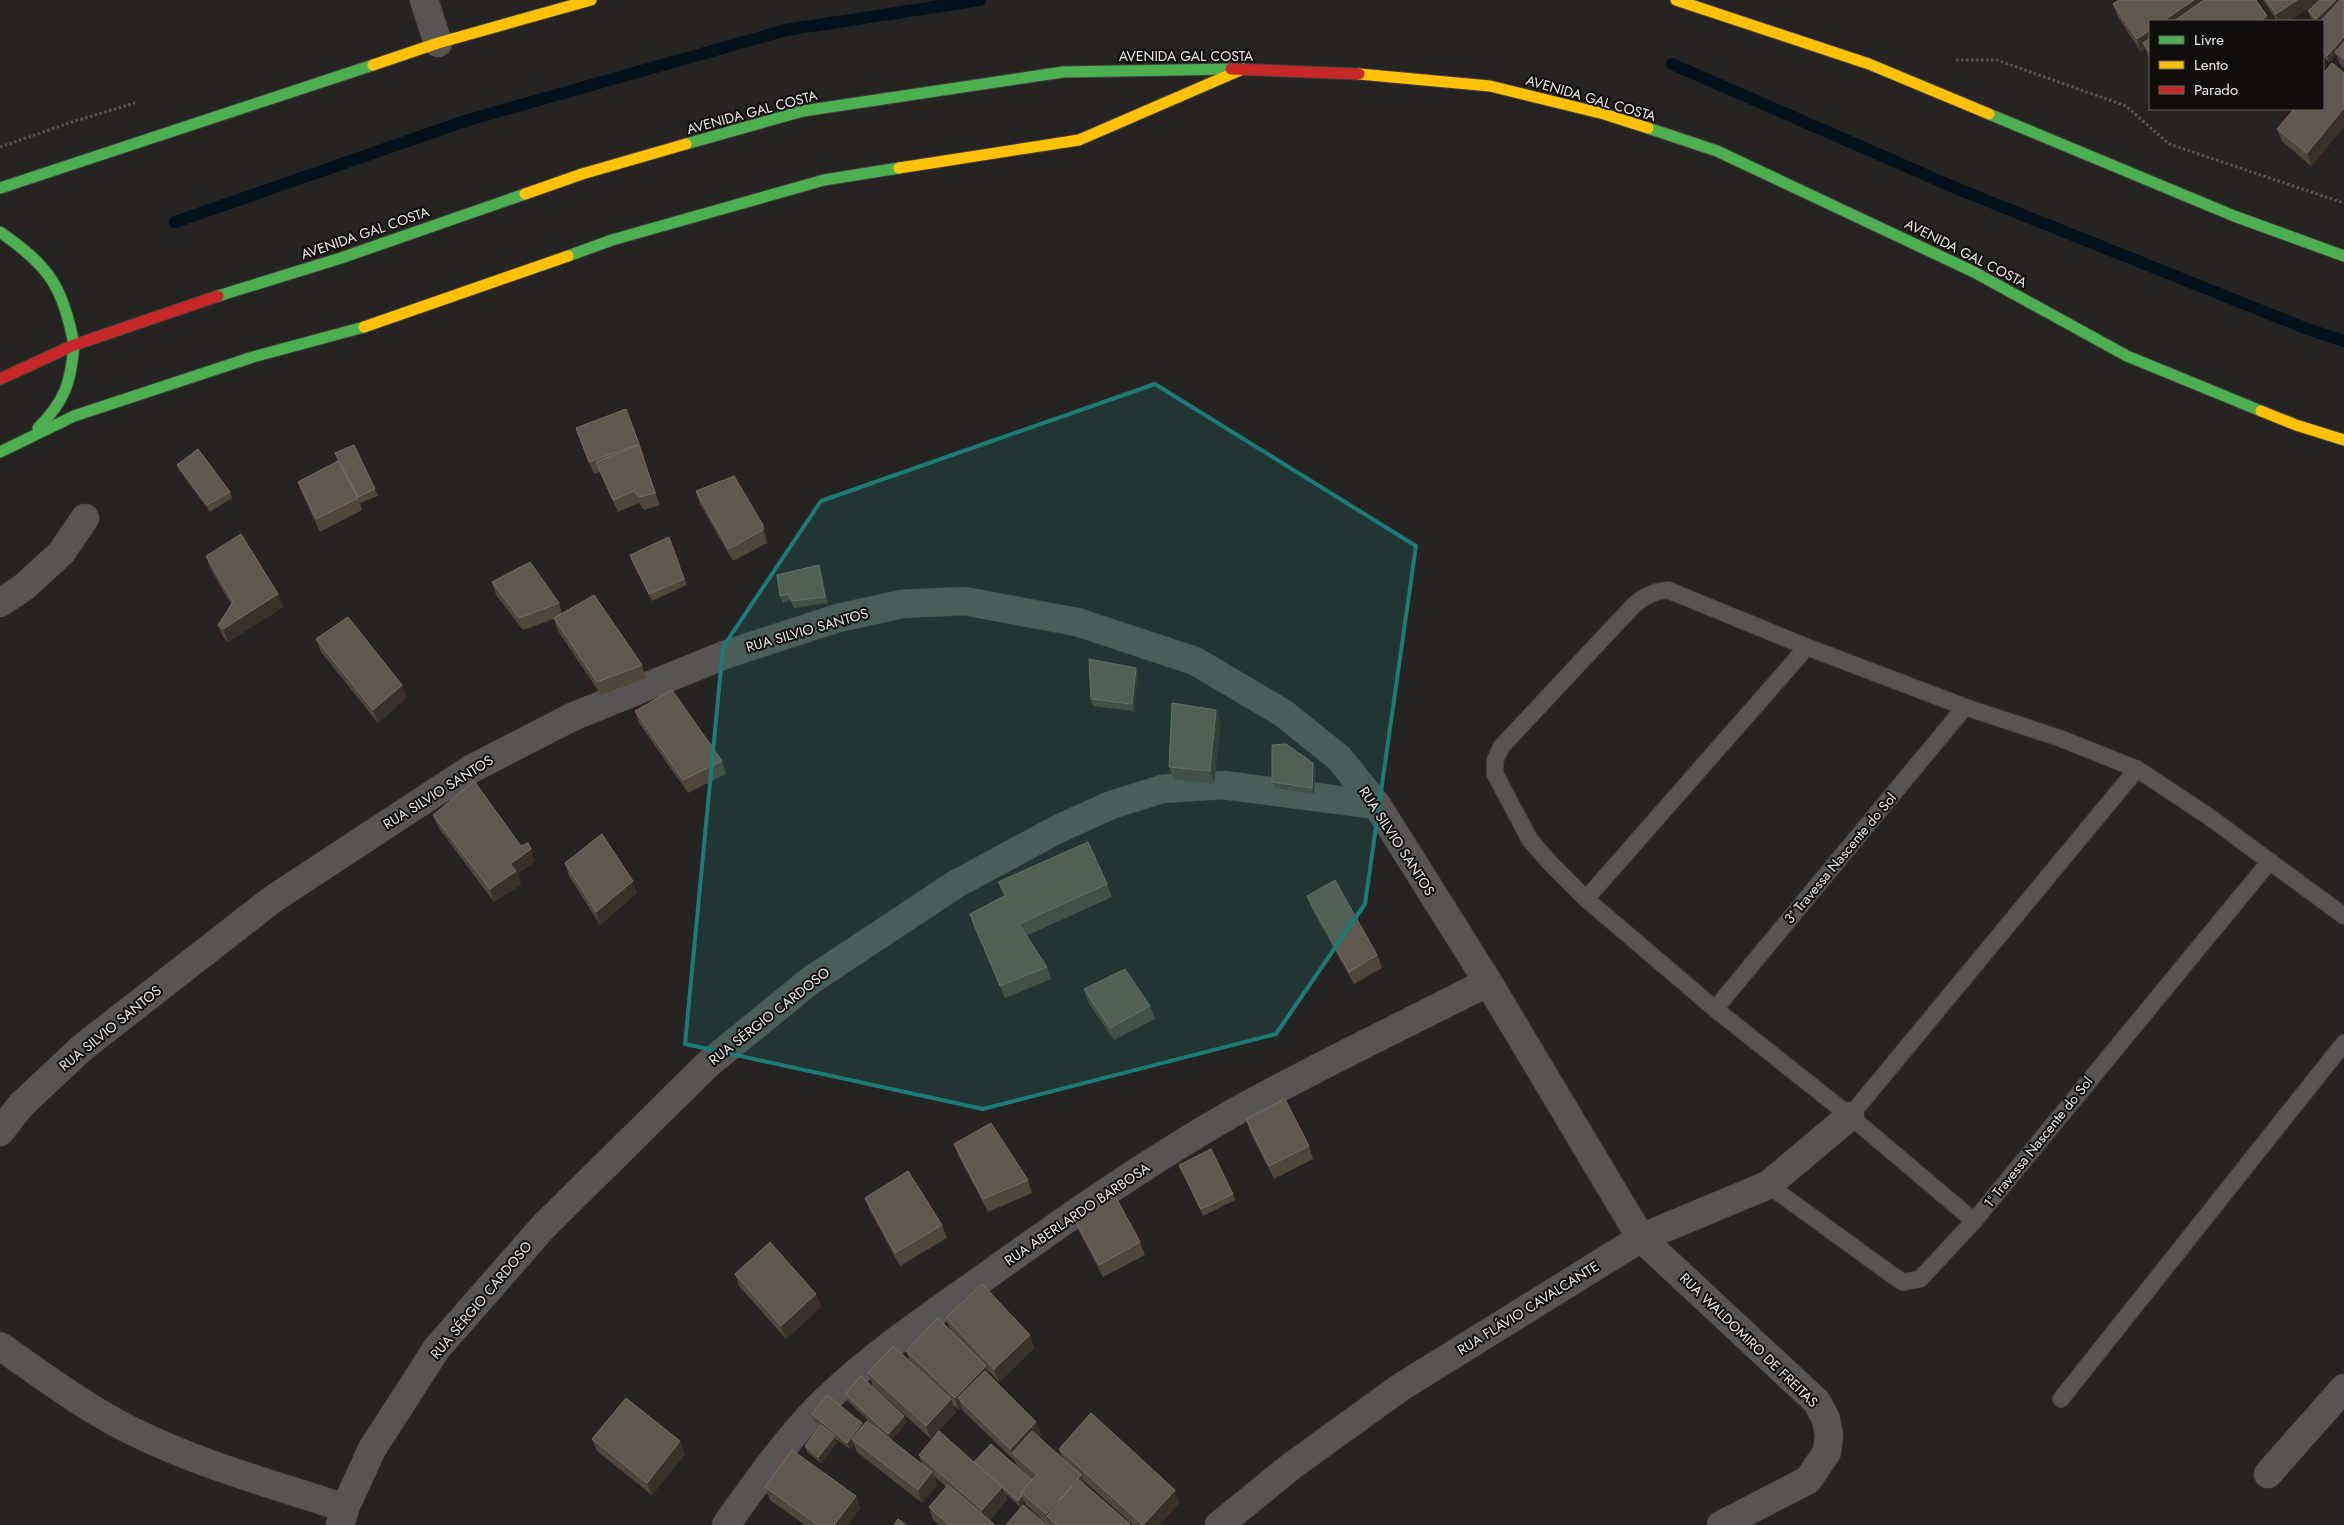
<svg xmlns="http://www.w3.org/2000/svg" width="2344" height="1525" viewBox="0 0 2344 1525" font-family="Jost,sans-serif">
<style>
.lines{fill:none;stroke-linecap:round;stroke-linejoin:round}
.stream{stroke:#03111a;stroke-width:12}
.lane-casing{stroke:#434140;stroke-width:18}
.street-casing{stroke:#434140;stroke-width:29}
.fast-casing{stroke:#434140;stroke-width:13}
.slow-casing{stroke:#434140;stroke-width:13}
.jam-casing{stroke:#434140;stroke-width:13}
.path{stroke:#575654;stroke-width:3;stroke-dasharray:2.5 2.5;stroke-linecap:butt}
.lane{stroke:#565553;stroke-width:16}
.street{stroke:#565553;stroke-width:28}
.fast{stroke:#4caf50;stroke-width:11}
.slow{stroke:#ffc107;stroke-width:11}
.jam{stroke:#c62828;stroke-width:11}
.wall{fill:#4d473c}
.shaded-wall{fill:#36322a}
.building{fill:#5e594e;stroke:#747066}
.marked{fill:#1a7c74;fill-opacity:0.2;stroke:#1a7c74;stroke-width:4;stroke-linejoin:round}
.labels{text-anchor:middle;dominant-baseline:central;stroke-width:4;stroke-linejoin:round;paint-order:stroke}
.street-label{font-size:14px;fill:#ecebe8;stroke:#0f0e0c}
</style>
<rect width="100%" height="100%" fill="#262422"/>
<g class="lines">
<!-- stream -->
<g class="stream">
<polyline points="1672,64 1958,189 2307,329 2344,341"/>
<polyline points="175,222 468,120 786,30 980,0"/>
</g>
<defs>
<g id="lane">
<polyline points="1586,899 1807,647"/>
<polyline points="1715,1009 1965,707"/>
<polyline points="1850,1116 2137,769"/>
<polyline points="1768,1185 1895,1277 1903,1282 1920,1279 1974,1221 2270,861"/>
<path d="M1974 1221 1850 1116 1715 1009 1586 899 1549 862 1530 840 1495 774V761L1501 747 1634 605C1645 596 1654 591 1668 590L1807 647 1965 707 2062 739 2137 769 2208 816 2344 916"/>
<polyline points="2061,1399 2344,1043"/>
</g>
<g id="street">
<polyline points="424,0 438,43"/>
<polyline points="0,603 24,587 61,553 85,518"/>
<polyline points="0,1132 21,1105 83,1047 273,899 471,769 572,717 727,654 838,618 902,604 964,601 1077,622 1195,661 1283,713 1339,758 1377,805 1488,982 1641,1238 1817,1402 1826,1419 1829,1435 1827,1452 1808,1480 1721,1525"/>
<path d="M0 1346C43 1376 87 1409 134 1432 201 1465 275 1485 345 1508"/>
<polyline points="2268,1474 2344,1388"/>
<polyline points="340,1525 345,1508 372,1449 437,1348 543,1227 708,1064 811,980 956,884 1058,829 1111,805 1162,789 1223,785 1377,805"/>
<path d="M726 1525C755 1484 791 1433 827 1399 875 1353 930 1316 985 1277 1063 1221 1143 1165 1226 1117 1311 1069 1401 1027 1488 982"/>
<polyline points="1219,1525 1293,1465 1401,1387 1641,1238 1768,1185 1850,1116"/>
</g>
<g id="fast">
<polyline points="1989,114 2234,216 2344,256"/>
<polyline points="1648,128 1717,151 1974,272 2127,356 2261,411"/>
<polyline points="686,144 803,111 1063,72 1231,69"/>
<polyline points="0,188 373,65"/>
<path d="M0 232C49 266 63 286 74 345"/>
<polyline points="568,256 612,240 824,180 899,168"/>
<polyline points="218,296 341,258 525,194"/>
<path d="M38 428C65 401 71 382 74 345"/>
<polyline points="0,452 74,416 253,357 364,327"/>
</g>
<g id="slow">
<polyline points="1676,0 1869,64 1989,114"/>
<polyline points="373,65 438,43 591,0"/>
<polyline points="1359,74 1490,86 1604,114 1648,128"/>
<polyline points="899,168 1079,140 1243,69"/>
<polyline points="525,194 582,174 686,144"/>
<polyline points="364,327 568,256"/>
<polyline points="2261,411 2296,425 2344,440"/>
</g>
<g id="jam">
<polyline points="1231,69 1359,74"/>
<polyline points="0,379 74,345 218,296"/>
</g>
</defs>
<!-- lane casing -->
<use href="#lane" class="lane-casing"/>
<!-- street casing -->
<use href="#street" class="street-casing"/>
<!-- fast casing -->
<use href="#fast" class="fast-casing"/>
<!-- slow casing -->
<use href="#slow" class="slow-casing"/>
<!-- jam casing -->
<use href="#jam" class="jam-casing"/>
<!-- path -->
<g class="path">
<polyline points="1956,60 1997,60 2126,106 2169,144 2344,203"/>
<polyline points="0,147 72,122 135,103"/>
</g>
<!-- lane -->
<use href="#lane" class="lane"/>
<!-- street -->
<use href="#street" class="street"/>
<!-- fast -->
<use href="#fast" class="fast"/>
<!-- slow -->
<use href="#slow" class="slow"/>
<!-- jam -->
<use href="#jam" class="jam"/>
</g>
<!-- wall -->
<g class="wall">
<polygon points="2263,0 2344,0 2344,68 2340,64 2336,54 2329,62 2323,56 2323,21 2314,21 2311,17 2308,11 2317,2 2289,21 2277,21"/>
<polygon points="2113,4 2150,21 2150,59 2148,56 2146,49 2141,52 2118,17"/>
<polygon points="2344,73 2344,127 2311,166 2282,141 2277,129"/>
<polygon points="626,409 644,456 643,457 660,505 644,510 639,503 618,512 600,472 594,474 576,428"/>
<polygon points="335,453 375,489 378,496 360,503 359,501 362,510 320,532 303,495 298,482 347,478 337,459"/>
<polygon points="177,465 230,492 232,498 210,512 180,471"/>
<polygon points="734,476 767,538 767,543 733,561 700,504 696,491"/>
<polygon points="669,537 687,585 652,601 632,562 630,555"/>
<polygon points="206,556 278,594 283,607 228,642 223,637 218,625 231,604 210,568"/>
<polygon points="819,565 821,572 828,603 794,608 790,600 783,603 780,596"/>
<polygon points="492,582 559,603 562,613 642,665 646,678 601,695 558,631 554,619 523,630 496,595"/>
<polygon points="316,639 407,697 378,723 321,652"/>
<polygon points="1136,668 1138,674 1134,711 1093,706 1091,699"/>
<polygon points="635,711 722,761 726,774 688,793 639,723"/>
<polygon points="1221,723 1214,784 1174,779 1169,767"/>
<polygon points="1313,763 1315,770 1314,794 1275,788 1272,782"/>
<polygon points="433,815 521,846 535,861 517,874 521,884 494,902 438,827"/>
<polygon points="565,863 633,881 637,893 600,925 569,876"/>
<polygon points="998,882 1107,884 1112,897 1026,936 1047,967 1051,979 1005,998 974,927 970,914 1004,896"/>
<polygon points="1307,896 1377,955 1382,968 1354,984 1312,909"/>
<polygon points="1084,989 1150,1006 1155,1019 1114,1040 1088,1002"/>
<polygon points="1246,1119 1309,1146 1313,1159 1274,1179 1250,1132"/>
<polygon points="954,1144 1028,1180 1032,1193 988,1212 959,1157"/>
<polygon points="1179,1165 1233,1194 1235,1200 1203,1216"/>
<polygon points="865,1198 942,1225 947,1238 900,1266 870,1211"/>
<polygon points="1073,1217 1140,1242 1145,1255 1103,1277 1078,1229"/>
<polygon points="735,1274 816,1294 821,1307 786,1339 739,1286"/>
<polygon points="946,1318 1030,1335 1034,1348 999,1382 988,1370 990,1377 1036,1422 1041,1435 1039,1437 1062,1458 1059,1449 1175,1490 1179,1503 1159,1525 1133,1525 1082,1479 1085,1485 1130,1525 1048,1525 1026,1505 1025,1502 1020,1507 1005,1493 1007,1500 989,1520 995,1525 939,1525 933,1520 929,1507 946,1487 934,1476 937,1485 922,1503 857,1452 854,1444 850,1449 835,1438 837,1442 821,1463 807,1452 805,1446 820,1425 814,1421 812,1414 863,1426 876,1428 847,1400 845,1394 907,1422 891,1440 922,1464 919,1455 974,1462 1032,1480 1017,1466 1015,1461 963,1411 962,1408 959,1410 953,1405 956,1412 931,1439 873,1386 868,1373 910,1362 906,1351 950,1330"/>
<polygon points="592,1439 685,1454 652,1495 597,1451"/>
<polygon points="765,1487 856,1496 860,1508 848,1525 805,1525 770,1500"/>
</g>
<!-- shaded-wall -->
<g class="shaded-wall">
<polygon points="2194,0 2217,0 2186,21 2163,21"/>
<polygon points="2297,0 2321,0 2289,21 2278,21 2276,14"/>
<polygon points="2336,0 2342,0 2322,21 2317,21 2316,19"/>
<polygon points="2267,16 2269,21 2260,21"/>
<polygon points="2150,30 2150,46 2143,43 2146,49 2141,52 2137,39"/>
<polygon points="2344,37 2344,46 2335,52 2336,54 2329,62 2327,56"/>
<polygon points="2344,108 2344,127 2311,166 2307,153"/>
<polygon points="763,525 767,538 767,543 763,530"/>
<polygon points="819,565 821,572 828,603 825,597"/>
<polygon points="278,594 283,607 228,642 223,629"/>
<polygon points="1136,668 1138,674 1134,711 1132,704"/>
<polygon points="402,685 407,697 378,723 373,710"/>
<polygon points="1216,710 1221,723 1214,784 1210,771"/>
<polygon points="1313,763 1315,770 1314,794 1312,788"/>
<polygon points="531,849 535,861 517,874 521,884 494,902 490,889 510,864"/>
<polygon points="633,881 637,893 600,925 596,912"/>
<polygon points="816,1294 821,1307 786,1339 781,1326"/>
<polygon points="1030,1335 1034,1348 999,1382 994,1369"/>
<polygon points="986,1366 991,1378 958,1398 962,1408 959,1410 955,1398"/>
<polygon points="951,1399 956,1412 931,1439 926,1426"/>
<polygon points="904,1416 907,1422 890,1441 888,1434"/>
<polygon points="1036,1422 1041,1435 1018,1458 1012,1453 1015,1461 1010,1449"/>
<polygon points="862,1423 865,1429 852,1439 854,1444 850,1449 847,1443"/>
<polygon points="835,1436 837,1442 821,1463 818,1457"/>
<polygon points="680,1441 685,1454 652,1495 647,1483"/>
<polygon points="932,1472 937,1485 922,1503 918,1490"/>
<polygon points="1081,1475 1086,1488 1078,1479"/>
<polygon points="1072,1486 1047,1516 1049,1525 1046,1514"/>
<polygon points="1002,1487 1007,1500 986,1522 982,1510"/>
<polygon points="1175,1490 1179,1503 1159,1525 1143,1525"/>
<polygon points="856,1496 860,1508 848,1525 834,1525"/>
<polygon points="1022,1496 1025,1502 1020,1507 1018,1501"/>
</g>
<!-- building -->
<g class="building">
<polygon points="2119,0 2194,0 2163,21 2150,21 2150,30 2137,39 2113,4"/>
<polygon points="2204,0 2256,0 2267,16 2260,21 2174,21"/>
<polygon points="2266,0 2297,0 2276,14"/>
<polygon points="2320,0 2336,0 2316,19 2308,11"/>
<polygon points="2340,0 2344,0 2344,37 2327,56 2323,52 2323,21 2321,21"/>
<polygon points="2150,38 2150,53 2143,43"/>
<polygon points="2344,42 2344,59 2335,52"/>
<polygon points="2332,63 2344,73 2344,108 2307,153 2277,129 2294,109 2323,109 2323,74"/>
<polygon points="626,409 639,444 589,462 576,428"/>
<polygon points="354,445 375,489 358,497 335,453"/>
<polygon points="639,445 655,493 639,497 634,491 613,500 596,462"/>
<polygon points="198,449 230,492 207,505 177,465"/>
<polygon points="338,461 358,498 316,519 298,482"/>
<polygon points="734,476 763,525 763,530 728,549 696,491"/>
<polygon points="241,534 278,594 223,629 218,625 233,602 206,556"/>
<polygon points="669,537 684,579 649,594 630,555"/>
<polygon points="530,562 559,603 519,618 492,582"/>
<polygon points="819,565 825,597 792,601 788,594 780,596 777,575"/>
<polygon points="594,595 642,665 597,682 554,618"/>
<polygon points="348,617 402,685 373,710 316,639"/>
<polygon points="1089,659 1136,668 1132,704 1091,699"/>
<polygon points="672,690 722,761 683,780 635,711"/>
<polygon points="1172,703 1216,710 1210,771 1169,767"/>
<polygon points="1286,744 1313,763 1312,788 1272,782 1272,745"/>
<polygon points="474,781 521,846 528,843 531,849 510,864 516,871 490,889 433,815"/>
<polygon points="602,834 633,881 596,912 565,863"/>
<polygon points="1088,842 1107,884 1019,924 1047,967 1000,986 970,914 1006,895 998,882"/>
<polygon points="1335,880 1377,955 1349,972 1307,896"/>
<polygon points="1125,969 1150,1006 1110,1028 1084,989"/>
<polygon points="1285,1099 1309,1146 1269,1166 1246,1119"/>
<polygon points="991,1123 1028,1180 983,1199 954,1144"/>
<polygon points="1211,1149 1233,1194 1201,1209 1179,1165"/>
<polygon points="908,1171 942,1225 895,1253 865,1198"/>
<polygon points="1114,1194 1140,1242 1099,1265 1073,1217"/>
<polygon points="770,1242 816,1294 781,1326 735,1274"/>
<polygon points="982,1284 1030,1335 994,1369 946,1318"/>
<polygon points="938,1318 986,1366 955,1398 906,1351"/>
<polygon points="893,1346 951,1399 926,1426 868,1373"/>
<polygon points="985,1371 1036,1422 1010,1449 958,1398"/>
<polygon points="861,1376 904,1416 888,1434 845,1394"/>
<polygon points="827,1395 862,1423 847,1443 812,1414"/>
<polygon points="626,1398 680,1441 647,1483 592,1439"/>
<polygon points="1091,1413 1175,1490 1143,1525 1059,1449"/>
<polygon points="867,1421 932,1472 918,1490 852,1439"/>
<polygon points="821,1425 835,1436 818,1457 805,1446"/>
<polygon points="939,1431 1002,1487 982,1510 919,1455"/>
<polygon points="1032,1431 1081,1475 1078,1479 1130,1524 1129,1525 1057,1525 1047,1516 1072,1486 1046,1514 1021,1492 1037,1475 1012,1453"/>
<polygon points="991,1444 1032,1480 1021,1492 1022,1496 1018,1501 974,1462"/>
<polygon points="792,1450 856,1496 834,1525 818,1525 765,1487"/>
<polygon points="948,1485 995,1525 949,1525 929,1507"/>
<polygon points="1023,1505 1047,1525 1006,1525"/>
<polygon points="898,1519 906,1525 894,1525"/>
</g>
<!-- marked area -->
<path class="marked" d="M1155 384 1416 546 1365 904 1276 1034 983 1109 685 1044 723 647 821 501Z"/>
<g class="labels">
<!-- street labels -->
<g class="street-label">
<text x="1186" y="56">AVENIDA GAL COSTA</text>
<text transform="translate(1591 98) rotate(16)">AVENIDA GAL COSTA</text>
<text transform="translate(752 112) rotate(-15)">AVENIDA GAL COSTA</text>
<text transform="translate(365 233) rotate(-19)">AVENIDA GAL COSTA</text>
<text transform="translate(1966 253) rotate(27)">AVENIDA GAL COSTA</text>
<text transform="translate(807 630) rotate(-16)">RUA SILVIO SANTOS</text>
<text transform="translate(438 792) rotate(-32)">RUA SILVIO SANTOS</text>
<text transform="translate(1397 841) rotate(57)">RUA SILVIO SANTOS</text>
<text transform="translate(1840 858) rotate(-50)">3ª Travessa Nascente do Sol</text>
<text transform="translate(769 1016) rotate(-38)">RUA SÉRGIO CARDOSO</text>
<text transform="translate(110 1028) rotate(-39)">RUA SILVIO SANTOS</text>
<text transform="translate(2038 1142) rotate(-51)">1ª Travessa Nascente do Sol</text>
<text transform="translate(1077 1214) rotate(-34)">RUA ABERLARDO BARBOSA</text>
<text transform="translate(481 1300) rotate(-50)">RUA SÉRGIO CARDOSO</text>
<text transform="translate(1528 1308) rotate(-32)">RUA FLÁVIO CAVALCANTE</text>
<text transform="translate(1749 1340) rotate(44)">RUA WALDOMIRO DE FREITAS</text>
</g>
</g>
<!-- legend -->
<rect x="2149" y="20" width="175" height="90" fill="#0f0e0c" stroke="#676664"/>
<rect x="2159" y="36" width="25" height="8" fill="#4caf50" stroke="#676664"/>
<text x="2194" y="45" font-size="15" fill="#ecebe8">Livre</text>
<rect x="2159" y="61" width="25" height="8" fill="#ffc107" stroke="#676664"/>
<text x="2194" y="70" font-size="15" fill="#ecebe8">Lento</text>
<rect x="2159" y="86" width="25" height="8" fill="#c62828" stroke="#676664"/>
<text x="2194" y="95" font-size="15" fill="#ecebe8">Parado</text>
</svg>
